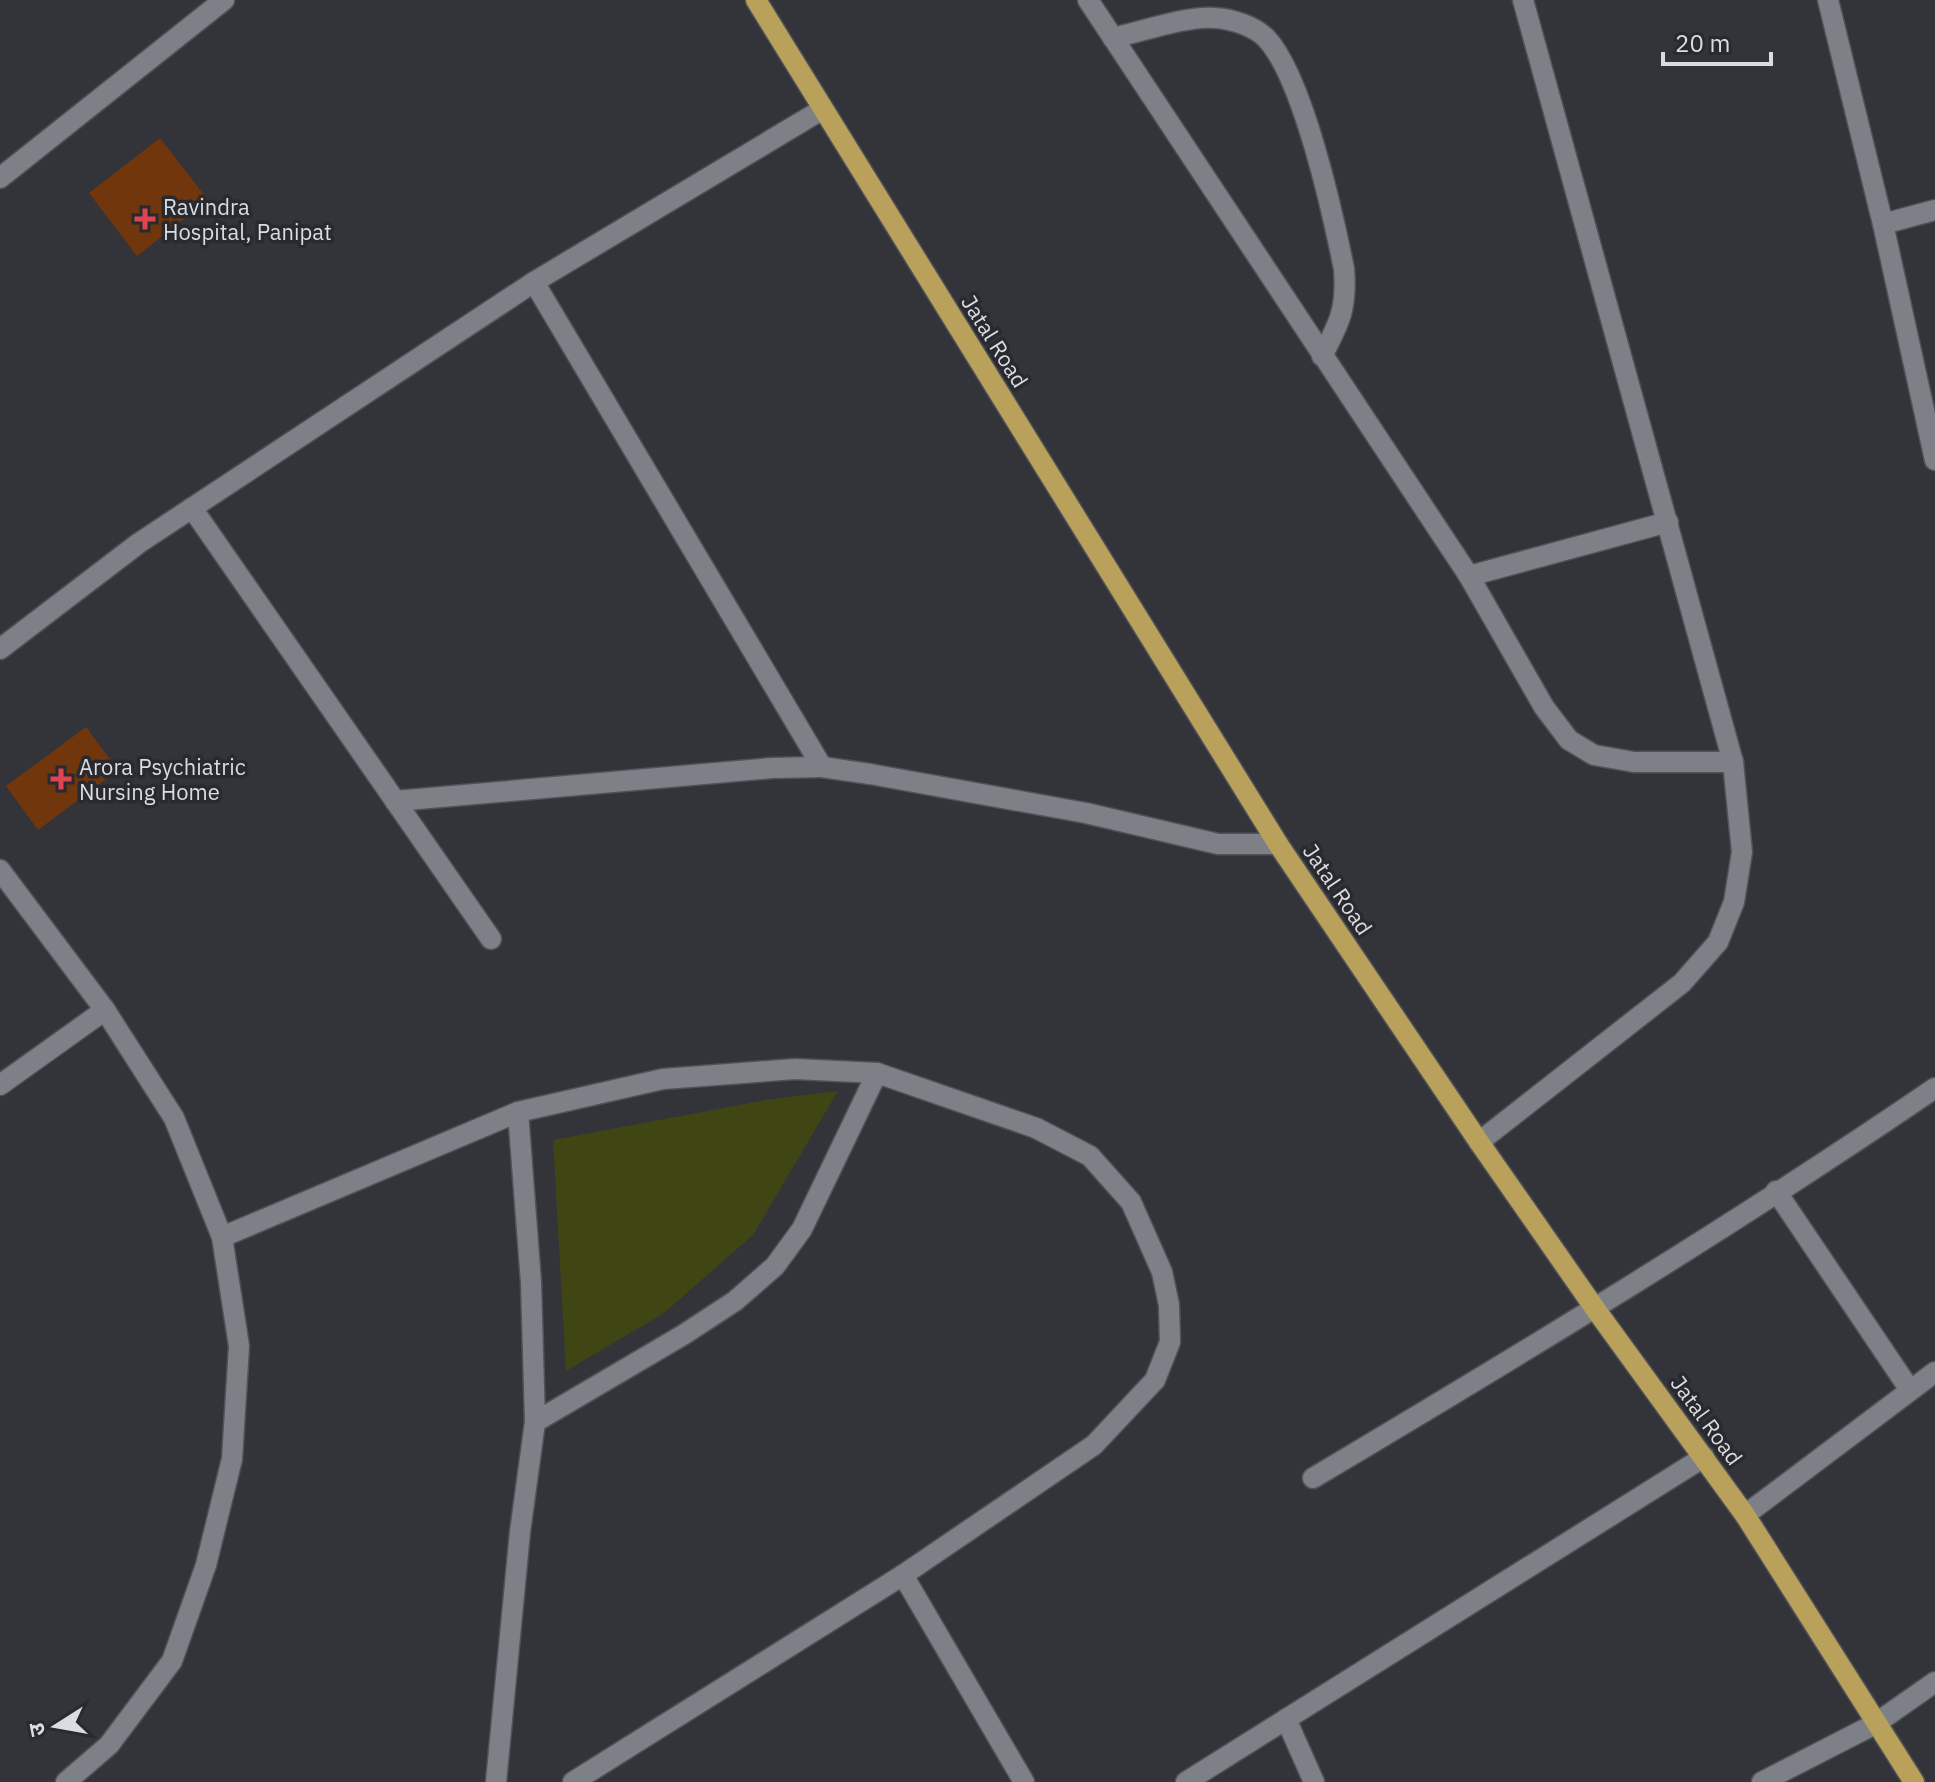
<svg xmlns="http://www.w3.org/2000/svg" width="1935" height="1782" viewBox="0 0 1935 1782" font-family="'IBM Plex Sans','Noto Sans Devanagari',sans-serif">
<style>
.green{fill:#404514}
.building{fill:#71360c}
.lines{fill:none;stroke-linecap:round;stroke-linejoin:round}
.minor-casing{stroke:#505256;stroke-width:23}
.major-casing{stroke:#505256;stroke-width:23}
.minor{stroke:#7e8087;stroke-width:20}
.major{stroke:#b9a15c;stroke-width:20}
.health-dot{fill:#e0444e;stroke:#292a30;stroke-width:3}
.labels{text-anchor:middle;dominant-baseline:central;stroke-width:7;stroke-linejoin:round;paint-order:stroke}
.poi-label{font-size:22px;fill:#dbdce0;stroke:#292a30;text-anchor:start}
.street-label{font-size:22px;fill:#dbdce0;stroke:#292a30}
</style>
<rect width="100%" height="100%" fill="#32343a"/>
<!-- green -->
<polygon class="green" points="838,1091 753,1235 664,1313 566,1371 553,1140 765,1100"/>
<!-- building -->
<g class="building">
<polygon points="160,138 208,200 137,256 89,193"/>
<polygon points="86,727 118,770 38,830 6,786"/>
</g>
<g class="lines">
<defs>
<g id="minor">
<polyline points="1088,0 1469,576 1544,707 1569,740 1594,755 1634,762 1733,762"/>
<polyline points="1828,0 1883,224 1935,460"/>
<path d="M1113 38C1140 32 1189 15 1215 18 1232 19 1254 26 1266 38 1303 77 1333 214 1344 269 1347 308 1340 322 1322 356"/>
<polyline points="0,178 224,0"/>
<polyline points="1883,224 1935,210"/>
<polyline points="534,282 822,767 870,774 1086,813 1218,844 1278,844"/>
<polyline points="192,508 491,939"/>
<polyline points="1469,576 1668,522"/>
<polyline points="0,649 139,543 534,282 823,109"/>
<polyline points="395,801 772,768 822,767"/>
<polyline points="0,870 105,1010 174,1118 222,1237 239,1346 232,1459 206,1565 172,1661 109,1745 66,1782"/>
<polyline points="0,1085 105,1010"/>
<polyline points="1479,1142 1682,983 1718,942 1734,902 1742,852 1733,762 1523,0"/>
<polyline points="1776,1191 1910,1390"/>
<polyline points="222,1237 518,1112 663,1079 795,1069 877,1073 1036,1128 1090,1156 1131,1202 1162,1272 1169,1305 1170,1342 1155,1380 1094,1445 903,1575 573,1782"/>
<polyline points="535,1422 683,1335 735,1301 775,1266 802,1229 877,1073"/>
<path d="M1313 1478C1523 1353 1733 1226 1935 1088"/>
<polyline points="1745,1515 1935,1372"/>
<polyline points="903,1575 1024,1782"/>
<polyline points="1286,1719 1314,1782"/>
<polyline points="496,1782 520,1532 535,1422 531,1282 518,1112"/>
<polyline points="1186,1782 1704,1457"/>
<polyline points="1762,1782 1875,1724 1935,1682"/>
</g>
<polyline id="major" points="756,0 1278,844 1479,1142 1596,1310 1745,1515 1914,1782"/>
</defs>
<!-- minor casing -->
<use href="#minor" class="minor-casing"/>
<!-- major casing -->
<use href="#major" class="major-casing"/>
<!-- minor -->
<use href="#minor" class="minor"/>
<!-- major -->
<use href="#major" class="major"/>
</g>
<!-- markers -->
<g class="health-dot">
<path d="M141 207h8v8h8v8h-8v8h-8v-8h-8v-8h8z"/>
<path d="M57 767h8v8h8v8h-8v8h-8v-8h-8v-8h8z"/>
</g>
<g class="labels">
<!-- poi labels -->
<g class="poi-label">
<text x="163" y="206">Ravindra<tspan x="163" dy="25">Hospital, Panipat</tspan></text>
<text x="79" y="766">Arora Psychiatric<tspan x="79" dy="25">Nursing Home</tspan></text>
</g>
<!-- street labels -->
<g class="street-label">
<text transform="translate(995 341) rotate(58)">Jatal Road</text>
<text transform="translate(1338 889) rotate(56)">Jatal Road</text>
<text transform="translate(1707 1420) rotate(54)">Jatal Road</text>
</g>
</g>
<!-- north arrow -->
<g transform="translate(56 1726) rotate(259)" stroke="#292a30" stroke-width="6" paint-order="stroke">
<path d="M0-6L14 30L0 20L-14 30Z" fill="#dbdce0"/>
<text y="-12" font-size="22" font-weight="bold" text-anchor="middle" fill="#dbdce0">उ</text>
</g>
<!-- scale -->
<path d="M1663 52v12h108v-12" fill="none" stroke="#dbdce0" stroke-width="4"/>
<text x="1675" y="52" font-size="24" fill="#dbdce0" stroke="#292a30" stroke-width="6" paint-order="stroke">20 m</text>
</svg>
